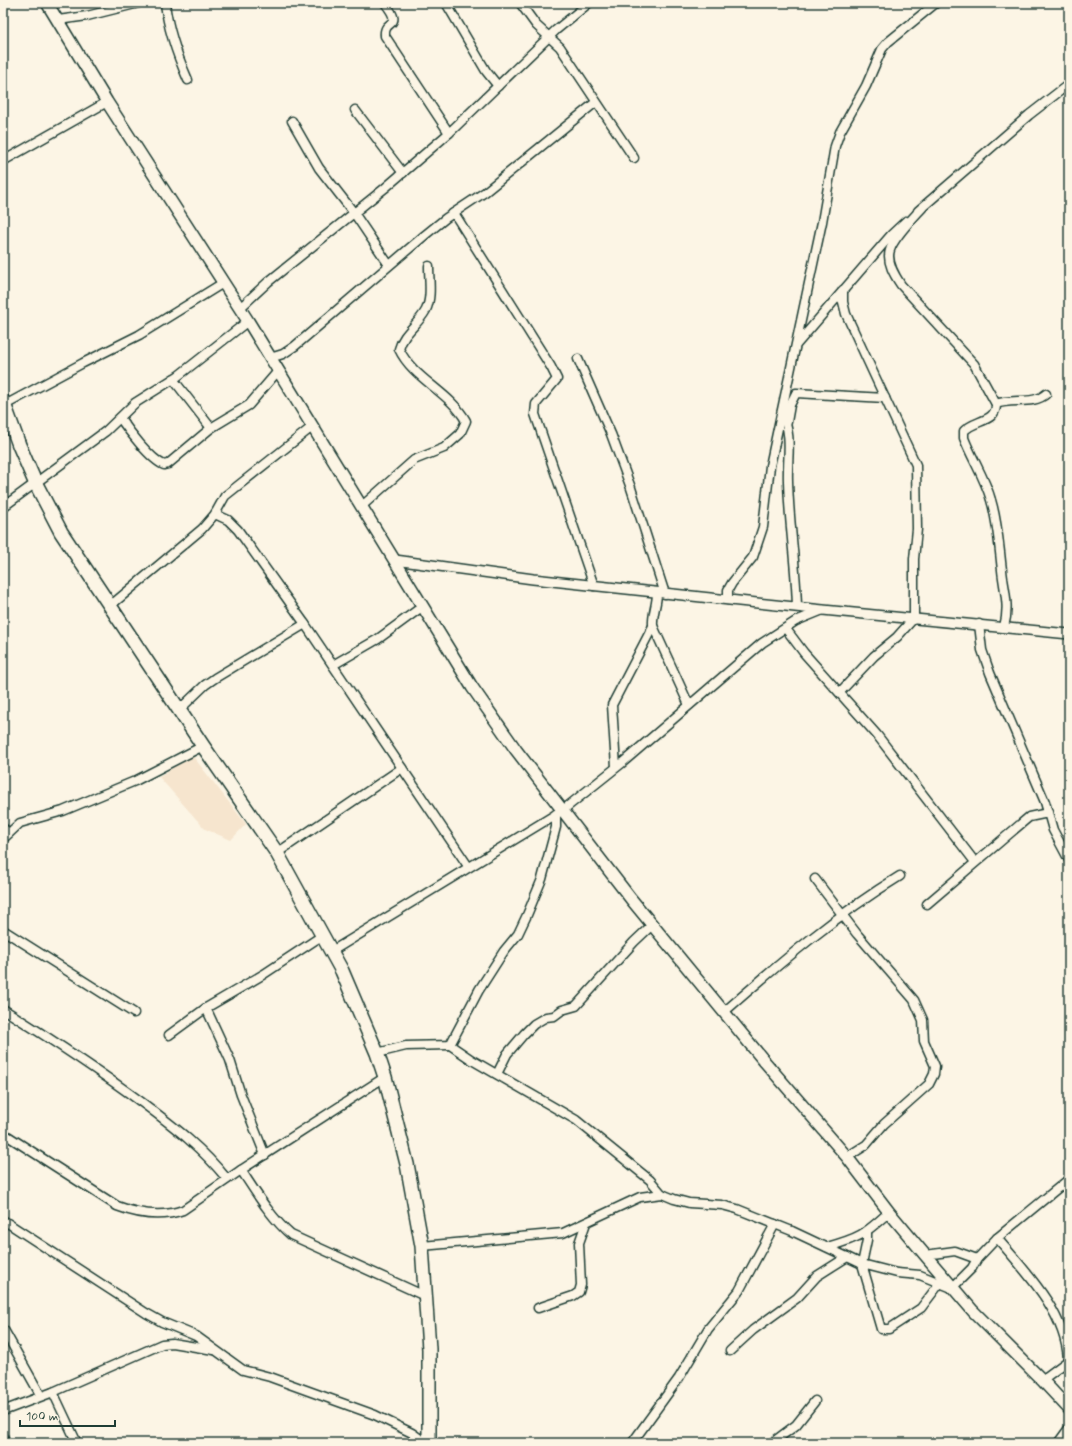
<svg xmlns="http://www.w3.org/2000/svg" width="1072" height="1446" viewBox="0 0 1072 1446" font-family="Mynerve,sans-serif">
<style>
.built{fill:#f6e5ce}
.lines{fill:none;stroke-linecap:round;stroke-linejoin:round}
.minor-casing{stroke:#1f3d34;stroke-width:11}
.tertiary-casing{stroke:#1f3d34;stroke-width:12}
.secondary-casing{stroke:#1f3d34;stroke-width:14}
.trunk-casing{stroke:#1f3d34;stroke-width:16}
.minor{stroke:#fcf5e5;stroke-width:8}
.tertiary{stroke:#fcf5e5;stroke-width:9}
.secondary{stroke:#fcf5e5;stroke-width:11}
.trunk{stroke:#fcf5e5;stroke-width:13}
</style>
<rect width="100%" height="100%" fill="#fcf5e5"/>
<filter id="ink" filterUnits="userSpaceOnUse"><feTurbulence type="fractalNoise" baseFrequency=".025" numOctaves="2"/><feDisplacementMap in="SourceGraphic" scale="8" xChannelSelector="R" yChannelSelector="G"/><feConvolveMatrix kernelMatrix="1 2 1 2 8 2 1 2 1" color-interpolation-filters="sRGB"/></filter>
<g filter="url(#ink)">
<!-- built -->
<polygon class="built" points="192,755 246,824 231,840 205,829 159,777"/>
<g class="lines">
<defs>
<g id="minor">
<path d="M165 3C168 30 177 55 188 80"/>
<path d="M385 3C405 29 383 18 385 36L449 133"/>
<polyline points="446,3 486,71 498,86"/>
<polyline points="520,3 536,25 560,47 634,158"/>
<polyline points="58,20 87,16 139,3"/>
<polyline points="355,110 403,173"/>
<polyline points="292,121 319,168 354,213 389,265"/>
<polyline points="3,161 107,102"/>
<path d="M922 208C913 218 894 237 890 250 886 262 895 276 901 285L974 364 996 404C997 422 974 420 964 431V438C972 459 985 478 991 500 998 523 999 546 1002 570 1004 591 1010 605 1004 627"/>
<polyline points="918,211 1029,115 1069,84"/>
<polyline points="454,213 551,367 557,379 536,404 535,414 594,586"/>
<polyline points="240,308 268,282 385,188 449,133 556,30 589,3"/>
<polyline points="797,344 891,235 906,221"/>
<polyline points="270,358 283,354 295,346 425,235 446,218 485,192 596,102"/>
<polyline points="578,359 611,434 631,488 665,594"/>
<polyline points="173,379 211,428"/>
<path d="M996 404C1011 398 1034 405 1046 394"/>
<polyline points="5,405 83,363 139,335 223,283"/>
<path d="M782 412C793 438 787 455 788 481 789 524 796 565 797 607"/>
<path d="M120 418C129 431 150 459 164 465L168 464 211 428 249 405 278 371"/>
<polyline points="787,422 790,405 796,393 885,398"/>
<path d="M362 506 414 460 444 448 460 434 466 421C450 392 413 379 399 349 403 333 418 325 426 310 432 297 429 280 429 266"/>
<polyline points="3,507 106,431 135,403 178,376 248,321"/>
<polyline points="215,514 228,520 238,530 305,624 468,866"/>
<path d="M657 593C657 605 652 614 653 626L689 705"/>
<polyline points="728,600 728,590 732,583 753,557 763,527 770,466 822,222 835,146 840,132 866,86 882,49 888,42 936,3"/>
<polyline points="110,606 202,529 215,514 225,496 312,427"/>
<polyline points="979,624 982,650 990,673 1045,802 1053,830 1069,860"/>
<polyline points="786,629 804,653 877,735 975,862"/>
<polyline points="333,665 378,639 423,606"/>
<polyline points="840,692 874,656 897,637 914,618 914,559 917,529 916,465 846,314 843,302 843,290"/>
<polyline points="179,710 205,685 215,678 305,624"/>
<polyline points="616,767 612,705 653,626"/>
<polyline points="3,828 9,833"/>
<polyline points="3,839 20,823 63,811 135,781 203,746"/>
<polyline points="277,853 402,768"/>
<polyline points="815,879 857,934 914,1000 923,1020 924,1041 935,1066 934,1074 929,1084 884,1124 866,1145 847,1157"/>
<polyline points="927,904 1029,817 1048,813"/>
<polyline points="3,930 134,1013"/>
<polyline points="332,951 563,810 622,763 762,643 796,621 823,610"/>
<polyline points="206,1008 230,1060 241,1095 265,1155"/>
<path d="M3 1009C51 1039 98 1070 144 1104 176 1128 202 1148 227 1179"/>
<path d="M724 1012C780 963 836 915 900 876"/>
<polyline points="169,1035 206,1008 264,974 323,935"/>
<polyline points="377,1053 406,1046 450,1045 479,990 504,951 518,934 527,915 542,879 556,827 556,814"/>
<polyline points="497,1074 507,1054 524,1034 534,1024 546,1017 554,1016 562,1010 576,1006 634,942 652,925"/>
<path d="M385 1077 241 1170C255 1191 271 1218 291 1235L427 1297"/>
<path d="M3 1133 117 1206C138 1214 161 1218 183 1210L241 1170"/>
<polyline points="662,1194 674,1199 689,1203 722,1205 737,1209 792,1231 862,1264 897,1273 920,1275 952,1288 972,1268 977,1259 997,1238 1069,1179"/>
<polyline points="3,1220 146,1313 162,1322 196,1336 243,1370 270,1377 375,1415 412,1433 426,1443"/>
<polyline points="867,1233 867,1240 862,1264 881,1329 889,1329 921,1308 940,1283"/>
<path d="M997 1238C1026 1272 1066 1313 1068 1360"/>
<polyline points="422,1246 563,1233 640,1197 662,1194 650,1180 576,1120 472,1060 450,1045"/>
<path d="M827 1247C859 1238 864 1235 889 1212"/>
<polyline points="925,1255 955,1251 977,1259"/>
<polyline points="538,1308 573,1296 579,1292 581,1285 579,1243 586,1223"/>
<polyline points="4,1330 41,1396"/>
<polyline points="730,1351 753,1330 797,1298 817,1276 847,1257"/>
<polyline points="1042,1380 1069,1360"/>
<polyline points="53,1392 77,1443"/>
<polyline points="3,1411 53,1392 162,1344 172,1343 214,1350"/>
<polyline points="3,1436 6,1443"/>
<polyline points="632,1443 679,1378 708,1329 739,1291 775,1224"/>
<polyline points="772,1443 796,1425 815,1401"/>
<polyline points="1058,1443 1069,1428"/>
</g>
<polyline id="tertiary" points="395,560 533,579 823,610 1069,634"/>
<polyline id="secondary" points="47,3 107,102 248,321 472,687 516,750 631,899 765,1062 847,1157 889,1212 925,1255 973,1311 1042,1380 1069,1409"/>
<polyline id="trunk" points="3,401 19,445 35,482 61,532 203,746 277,853 342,971 377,1053 385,1077 407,1164 422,1246 429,1349 429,1443"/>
</defs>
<!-- minor casing -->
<use href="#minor" class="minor-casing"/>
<!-- tertiary casing -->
<use href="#tertiary" class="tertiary-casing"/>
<!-- secondary casing -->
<use href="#secondary" class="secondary-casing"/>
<!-- trunk casing -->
<use href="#trunk" class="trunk-casing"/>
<!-- minor -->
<use href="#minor" class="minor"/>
<!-- tertiary -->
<use href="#tertiary" class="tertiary"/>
<!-- secondary -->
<use href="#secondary" class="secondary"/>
<!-- trunk -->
<use href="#trunk" class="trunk"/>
</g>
</g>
<!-- margin -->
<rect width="1072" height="1446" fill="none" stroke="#fcf5e5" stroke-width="16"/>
<rect x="8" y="8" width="1056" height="1430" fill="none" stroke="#1f3d34" stroke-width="1.5" filter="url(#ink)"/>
<!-- scale -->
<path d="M20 1420v6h95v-6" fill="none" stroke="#1f3d34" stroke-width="2"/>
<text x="26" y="1420" font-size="12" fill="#1f3d34" stroke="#fcf5e5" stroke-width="3" paint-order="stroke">100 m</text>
</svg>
